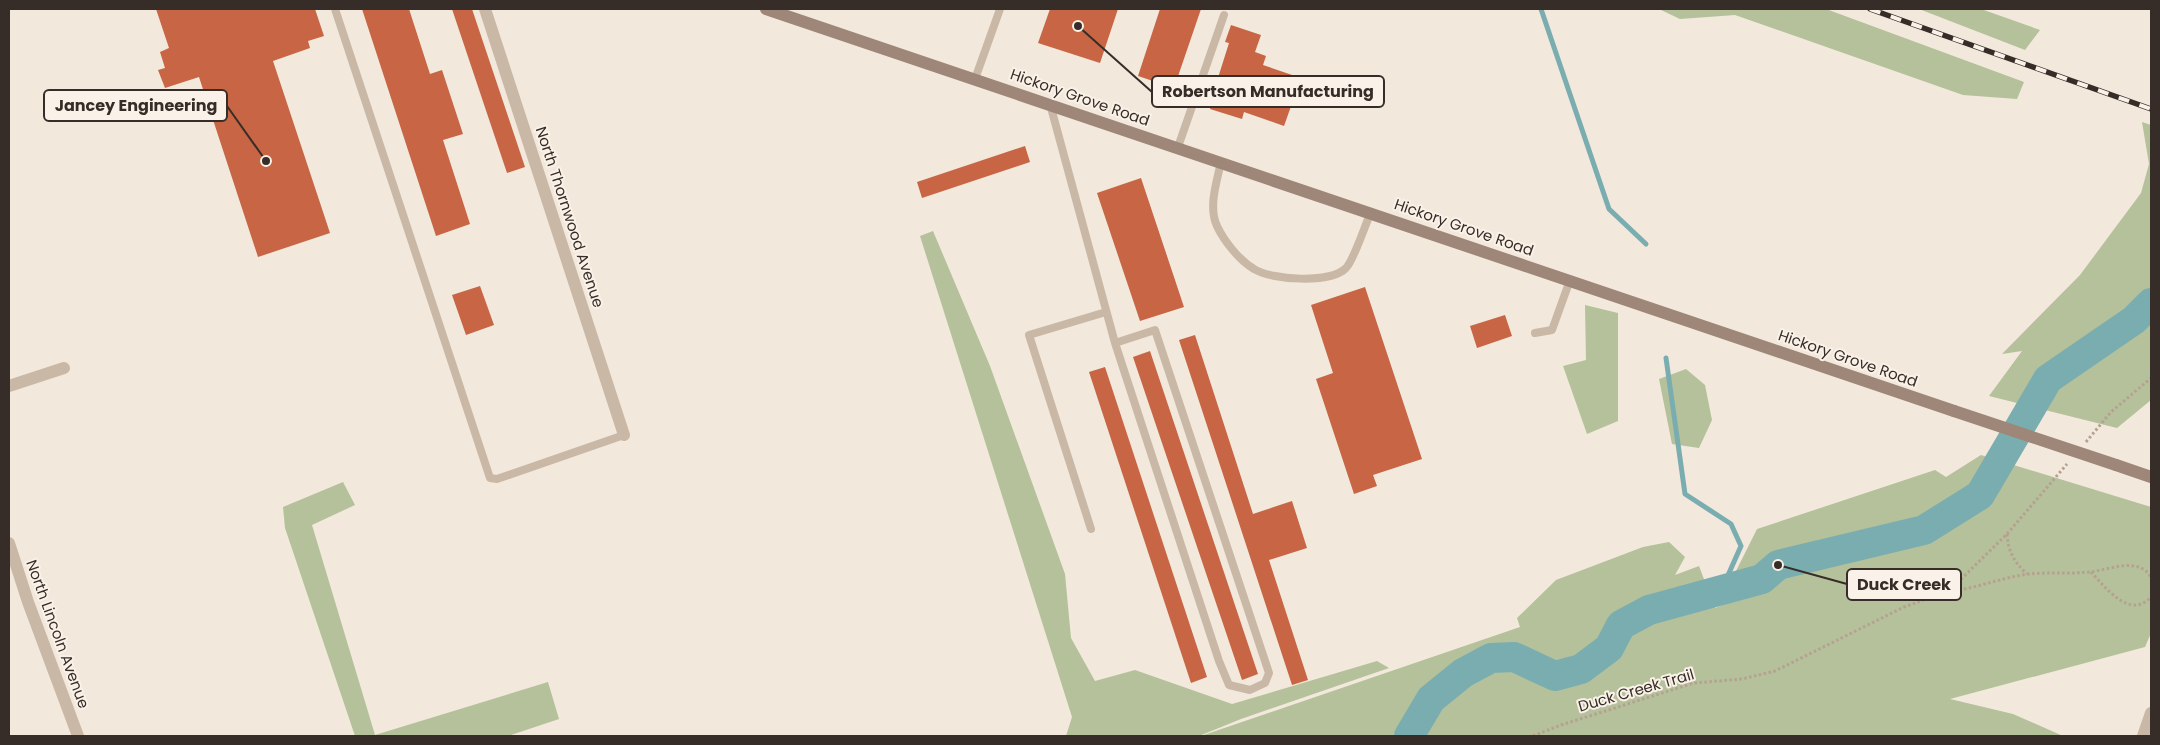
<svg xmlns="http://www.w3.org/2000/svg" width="2160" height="745" viewBox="0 0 2160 745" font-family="Poppins,sans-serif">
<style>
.green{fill:#b4c19b}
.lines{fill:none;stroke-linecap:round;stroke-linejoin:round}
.stream{stroke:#7aadb0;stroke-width:5}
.river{stroke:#7aadb0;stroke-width:30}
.building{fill:#c76544}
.path{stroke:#b6a191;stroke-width:3;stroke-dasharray:2.5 2.5;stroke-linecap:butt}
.lane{stroke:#cab8a7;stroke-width:8}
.street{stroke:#cab8a7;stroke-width:12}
.secondary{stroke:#9e8678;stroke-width:12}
.rail-casing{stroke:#372d28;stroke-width:5.5}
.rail{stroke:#faf2e8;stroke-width:4;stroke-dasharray:11;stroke-linecap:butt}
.secondary-bridge{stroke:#9e8678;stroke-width:12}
.labels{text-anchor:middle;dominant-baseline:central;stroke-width:4;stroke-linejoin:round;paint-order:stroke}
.street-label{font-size:15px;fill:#372d28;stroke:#faf2e8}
.leader{fill:none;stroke:#372d28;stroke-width:2}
.callout-dot{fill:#372d28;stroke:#faf2e8;stroke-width:2}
.callout{fill:#faf2e8;stroke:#372d28;stroke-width:2}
.callout-label{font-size:16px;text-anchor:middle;font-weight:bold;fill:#372d28}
</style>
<rect width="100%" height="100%" fill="#f2e8db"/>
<!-- green -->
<g class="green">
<polygon points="1659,9 1826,9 2024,82 2017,99 1963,95 1735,15 1680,19"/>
<polygon points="1919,9 1981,9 2040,30 2025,50"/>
<polygon points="2142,122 2151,125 2151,400 2117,428 1989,396 2022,351 2002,354 2080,275 2141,193 2149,164"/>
<polygon points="933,231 990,366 1065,574 1071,638 1095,681 1135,670 1232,704 1377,661 1389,668 1241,719 1199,736 1066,736 1072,717 920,236"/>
<polygon points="1585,305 1618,313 1618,421 1587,434 1563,366 1586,360"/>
<polygon points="1686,369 1705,385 1712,420 1699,448 1672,444 1659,379"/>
<polygon points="1981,455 2151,507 2151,633 2145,647 1950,699 2013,714 2063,736 1201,736 1520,627 1517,618 1556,580 1643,547 1669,542 1685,557 1675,575 1699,566 1715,608 1751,595 1834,545 1781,557 1738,592 1732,579 1757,529 1935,470 1946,477"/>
<polygon points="343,482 355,505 312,525 375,735 548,682 559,719 508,736 355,736 285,528 283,507"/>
</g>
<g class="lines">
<!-- stream -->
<g class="stream">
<polyline points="1541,9 1609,209 1646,244"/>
<polyline points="1666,358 1685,494 1731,524 1741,546 1721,591"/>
</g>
<!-- river -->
<polyline class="river" points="1409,736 1431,699 1463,673 1491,658 1514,657 1555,676 1581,669 1609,648 1621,625 1649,610 1762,579 1778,565 1924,530 1980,495 2048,379 2134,320 2151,303"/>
</g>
<!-- building -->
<g class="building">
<polygon points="156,9 315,9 324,36 308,41 310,48 273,61 330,233 258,257 199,77 165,88 158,70 165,68 160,52 169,48"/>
<polygon points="362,9 409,9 430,74 442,70 463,134 443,140 470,224 436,236"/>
<polygon points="452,9 472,9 525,167 507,173"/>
<polygon points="1050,9 1118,9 1100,63 1038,43"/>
<polygon points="1160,9 1201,9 1174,88 1138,76"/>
<polygon points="1231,25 1261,35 1255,52 1266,56 1263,65 1301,78 1284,126 1244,112 1242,119 1210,109 1213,101 1211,100 1229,43 1225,42"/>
<polygon points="1025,146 1030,162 922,198 917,182"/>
<polygon points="1141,178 1184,307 1140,321 1097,193"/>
<polygon points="480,286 494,325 466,335 452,295"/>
<polygon points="1365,287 1422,459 1373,475 1377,486 1354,494 1316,379 1333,373 1311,305"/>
<polygon points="1505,315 1512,336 1477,348 1470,326"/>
<polygon points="1195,335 1253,514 1292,501 1307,548 1269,560 1308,680 1292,685 1179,340"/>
<polygon points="1150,351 1258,674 1242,680 1133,357"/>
<polygon points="1105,367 1207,677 1191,683 1089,372"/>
</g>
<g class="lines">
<!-- path -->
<g class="path">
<polyline points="2086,442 2111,412 2151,378"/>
<path d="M2007 534C2008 551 2014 562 2027 574"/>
<path d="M2091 572C2106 588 2130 620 2151 597"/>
<path d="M1949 591C1976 589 2002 577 2029 574 2049 572 2070 574 2090 572 2109 570 2138 556 2151 577"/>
<polyline points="1533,736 1561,725 1694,683 1742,679 1775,671 1904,607 1949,591 2007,534 2067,464"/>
</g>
<!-- lane -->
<g class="lane">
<polyline points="335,9 490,478 497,479 624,435"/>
<polyline points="975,79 1000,9"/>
<polyline points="1050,104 1115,343 1219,661 1229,685 1250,690 1265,683 1269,673 1155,330 1115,343"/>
<polyline points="1178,147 1224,15"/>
<path d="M1221 162C1217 181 1208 207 1217 226 1224 241 1239 260 1254 269 1271 280 1331 284 1346 268 1354 260 1365 225 1371 212"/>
<polyline points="1535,333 1552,330 1570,280"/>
<polyline points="1091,529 1029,335 1106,312"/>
</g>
<!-- street -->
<g class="street">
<polyline points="485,9 624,435"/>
<polyline points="9,386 64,368"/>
<polyline points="9,543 28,602 78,736"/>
<polyline points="2143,736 2151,713"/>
</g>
<!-- secondary -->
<g class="secondary">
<polyline points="766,9 1954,411"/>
<polyline points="2116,465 2151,477"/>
</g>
<defs>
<polyline id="rail" points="1870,9 2151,109"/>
</defs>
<!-- rail casing -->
<use href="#rail" class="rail-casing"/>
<!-- rail -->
<use href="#rail" class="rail"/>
<!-- secondary-bridge -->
<polyline class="secondary-bridge" points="1954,411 2116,465"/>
</g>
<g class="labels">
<!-- street labels -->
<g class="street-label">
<text transform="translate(1080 97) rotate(19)">Hickory Grove Road</text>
<text transform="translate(570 217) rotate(72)">North Thornwood Avenue</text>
<text transform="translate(1464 227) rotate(19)">Hickory Grove Road</text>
<text transform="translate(1848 358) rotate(19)">Hickory Grove Road</text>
<text transform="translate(58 634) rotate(70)">North Lincoln Avenue</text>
<text transform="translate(1636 690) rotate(-16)">Duck Creek Trail</text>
</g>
</g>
<!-- callouts -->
<path class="leader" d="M1078 26L1152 92M266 161L227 106M1778 565L1847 584"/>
<g class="callout-dot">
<circle cx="1078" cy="26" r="5"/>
<circle cx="266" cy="161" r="5"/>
<circle cx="1778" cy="565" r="5"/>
</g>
<g class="callout">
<rect x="1152" y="76" width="232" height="31" rx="5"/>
<rect x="44" y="90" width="183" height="31" rx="5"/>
<rect x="1847" y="569" width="114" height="31" rx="5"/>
</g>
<g class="callout-label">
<text x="1268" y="97">Robertson Manufacturing</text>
<text x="136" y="111">Jancey Engineering</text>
<text x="1904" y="590">Duck Creek</text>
</g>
<!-- border -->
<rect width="2160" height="745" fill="none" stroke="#372d28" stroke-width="20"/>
</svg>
